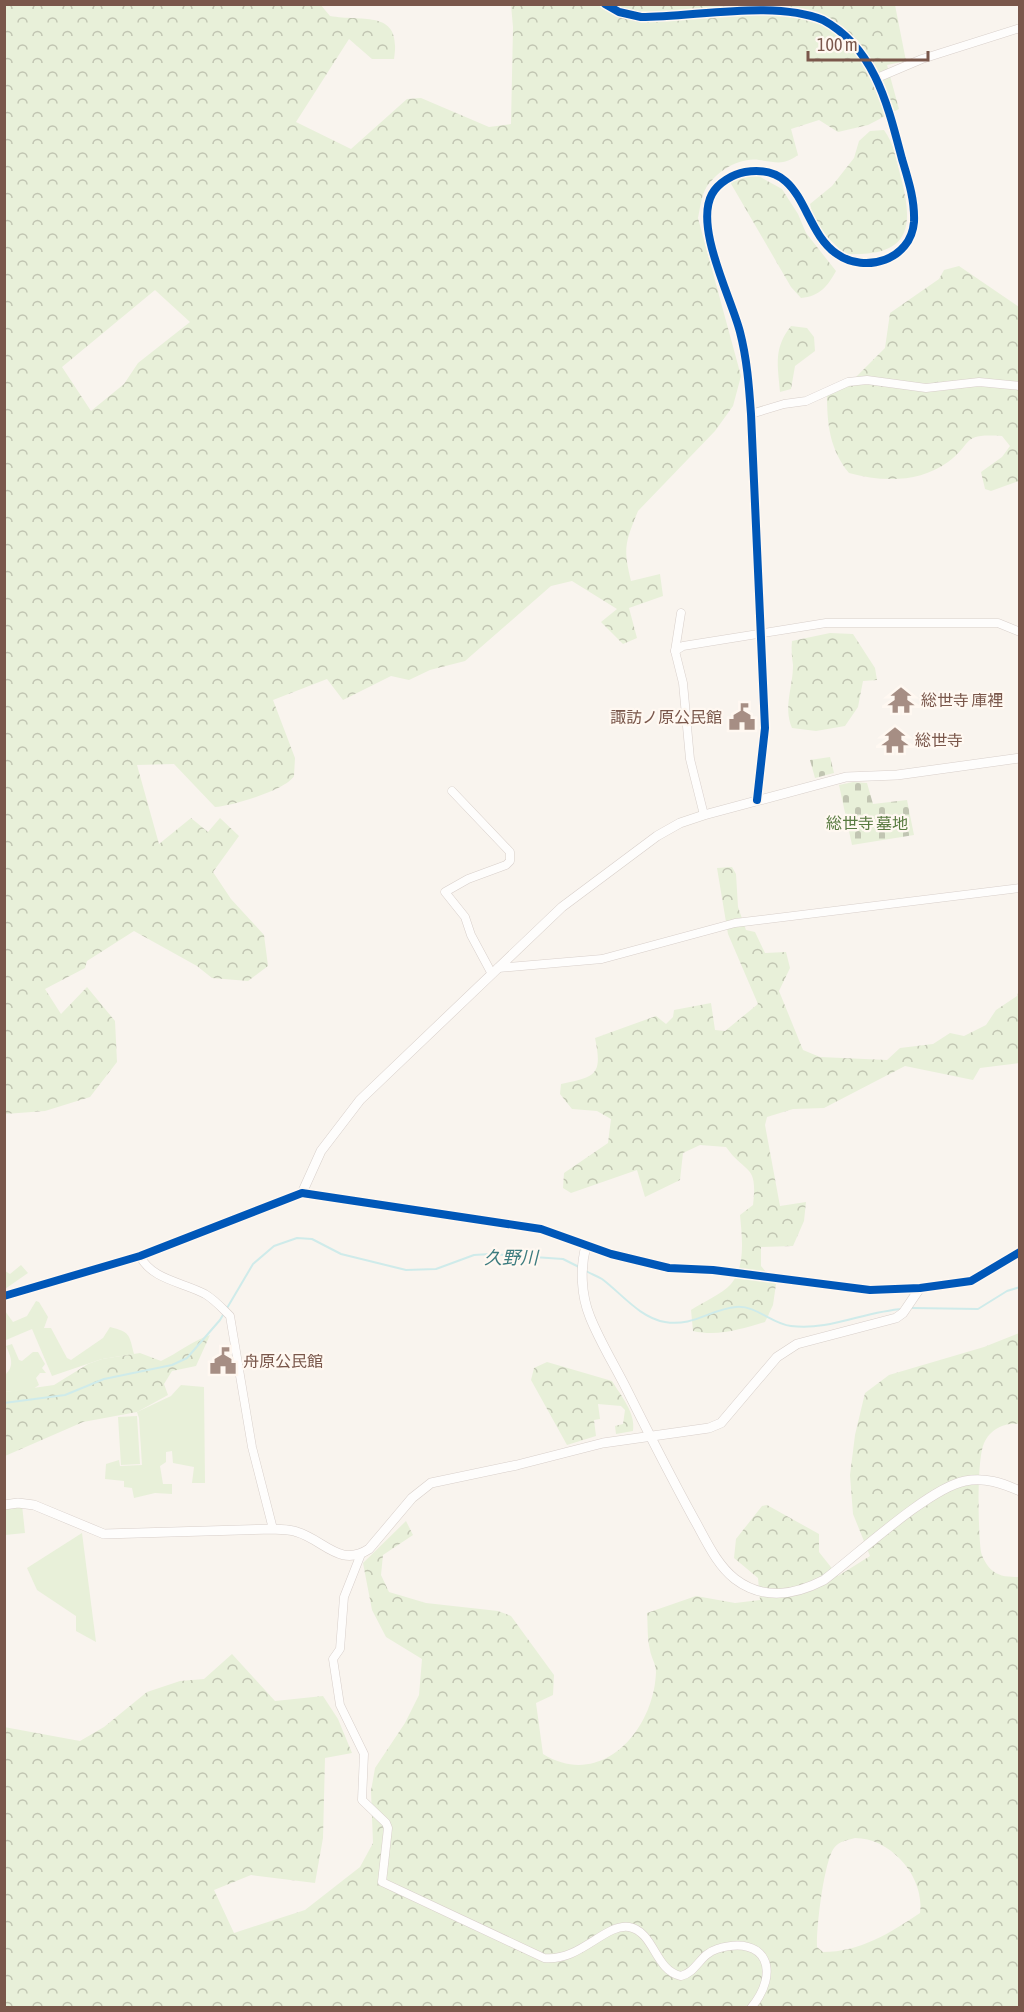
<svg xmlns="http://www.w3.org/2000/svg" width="1024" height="2012" viewBox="0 0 1024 2012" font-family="'Asap Condensed','Noto Sans JP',sans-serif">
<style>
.green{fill:#e8f0d9}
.forest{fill:url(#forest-crowns);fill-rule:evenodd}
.cemetery{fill:url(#cemetery-stones)}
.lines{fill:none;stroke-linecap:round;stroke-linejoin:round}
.stream{stroke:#cfebea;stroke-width:2}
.minor-casing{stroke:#d8cfca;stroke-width:9}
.tertiary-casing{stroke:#d8cfca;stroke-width:10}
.minor{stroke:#fefdfc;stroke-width:8}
.tertiary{stroke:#fefdfc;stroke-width:9}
.cycleway-casing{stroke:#fff8f1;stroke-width:11}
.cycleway{stroke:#0057b8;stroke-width:8}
.labels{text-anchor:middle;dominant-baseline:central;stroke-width:4.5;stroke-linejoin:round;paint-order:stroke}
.poi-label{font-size:16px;fill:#7a574b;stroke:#fff8f1;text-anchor:start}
.park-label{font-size:16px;fill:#587a40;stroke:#fff8f1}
.water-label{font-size:18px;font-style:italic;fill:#3d7c7f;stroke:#fff8f1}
</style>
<defs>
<pattern id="forest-crowns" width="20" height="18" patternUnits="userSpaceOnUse" patternTransform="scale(1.5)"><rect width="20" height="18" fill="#e8f0d9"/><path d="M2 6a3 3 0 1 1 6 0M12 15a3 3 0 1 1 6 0" fill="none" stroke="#c1c5b2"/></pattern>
<pattern id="cemetery-stones" width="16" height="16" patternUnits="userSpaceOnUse" patternTransform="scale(1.5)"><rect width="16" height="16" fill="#e8f0d9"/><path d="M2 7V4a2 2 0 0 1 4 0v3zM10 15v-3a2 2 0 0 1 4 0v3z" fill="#c1c5b2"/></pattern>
</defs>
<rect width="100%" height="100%" fill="#f9f4ee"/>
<!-- green -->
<g class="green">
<polygon points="21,1265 28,1273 5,1289 5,1271 10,1274"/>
<path d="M36 1301 39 1302 48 1317 44 1328H51L67 1358 71 1360 103 1338 110 1327C130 1332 129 1334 134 1354L102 1359 52 1376 32 1329 6 1340 5 1338V1311L13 1322 27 1316Z"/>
<path d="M12 1344 19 1360 22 1361 33 1352H38L45 1364 42 1368 46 1373H40L36 1378 39 1385 33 1389 5 1392V1375C15 1366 11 1357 6 1346Z"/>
<polygon points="181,1385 204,1387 205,1483 192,1483 194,1467 173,1463 172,1451 166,1452 166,1462 160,1466 163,1484 172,1484 172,1494 155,1493 134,1498 132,1488 124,1487 124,1481 105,1479 106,1464 119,1460 120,1466 142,1465 139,1418 137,1412 171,1396"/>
<polygon points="137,1416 140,1464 121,1465 118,1417"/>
<polygon points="22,1505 25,1533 5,1535 4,1508"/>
<polygon points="82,1533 96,1642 76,1631 76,1616 37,1590 27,1568"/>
</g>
<!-- forest -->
<g class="forest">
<path d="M320 4 330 16C365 22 402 9 394 59H372L349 39 296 122 351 149 407 99 421 98 489 127 511 124 513 27 511 5H895L906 61 887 65 899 109 868 125 838 132 819 120 791 129 798 155C783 166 776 162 759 160 739 157 715 172 705 190 701 198 700 209 698 218L741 376 733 406 715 431 638 511C625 543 623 548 631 581L660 574 663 596 629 608 637 638 623 644 601 622 617 609 572 581 551 586 465 661 430 670 409 680 391 676 343 700 327 679 273 700 295 758 294 776C286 790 232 806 215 807L174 764 137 765 159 844 191 818 208 832 220 818 239 836 213 872 231 899 264 935 268 966 248 981 212 978 197 966 134 931 87 961 85 968 45 989 61 1014 87 987 115 1021 117 1062 90 1097 45 1111 5 1114V5ZM155 290 190 322 138 363 124 384 91 411 62 367Z"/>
<path d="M884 130C894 144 896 158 900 174 915 229 910 257 845 254 829 239 815 227 810 204L832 186 854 158 859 141 870 131Z"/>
<path d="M755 174 782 189 798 214 806 233 836 271C827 287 820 296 801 298L791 287 730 182 731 175Z"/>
<path d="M959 266 1019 307V481L991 491 985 489 981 472 1002 457 1010 446 1002 436C960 433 974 443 948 462 919 483 882 482 849 473 830 450 827 425 827 395L847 386 885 348 890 313 939 279 944 270Z"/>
<path d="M791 326 807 328 814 337 815 351 795 366 791 389 780 392C778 365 773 349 791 326Z"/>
<path d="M830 633 853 634 875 668 877 680 863 681 858 707 845 726 816 731 792 728C783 706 793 688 793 665 792 657 791 650 792 641Z"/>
<path d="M732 867 736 874 738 907 746 930 755 932 765 953 786 952 790 968 779 991 803 1050 820 1057 887 1060 900 1048 933 1044 950 1033 964 1036 986 1025 996 1010 1017 996 1019 990V1063L980 1068 973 1080 905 1066 824 1108 793 1109 767 1117 765 1125 780 1206 806 1202 804 1221 793 1246 761 1247V1266L776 1284 773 1305 765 1322C741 1329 718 1337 693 1331L691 1310C703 1302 722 1294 731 1284 746 1266 742 1237 740 1215L753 1205C758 1163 746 1175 726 1147L700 1145 683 1153 680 1180 645 1197 637 1170 571 1193 563 1188 564 1173 608 1143 611 1119 597 1111 572 1109 560 1094 561 1084C595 1077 603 1076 595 1038L656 1016 666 1024 673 1017 674 1010 711 1003 715 1030 725 1031 758 1004 728 934 717 868Z"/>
<path d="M1019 1333V1424C1004 1422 988 1430 983 1446 977 1464 978 1531 981 1552 982 1557 988 1568 993 1571 1000 1577 1011 1577 1019 1577V2007H5L4 1727 80 1741 104 1727 147 1692 180 1681 204 1679 232 1654 275 1701 323 1696 338 1719 352 1753 325 1758 323 1838 315 1883 251 1875 214 1890 234 1933 305 1910 360 1867 373 1843 371 1791 375 1768 405 1723 419 1695 422 1659 386 1637 372 1610 363 1563 406 1521 413 1535 383 1555 381 1575 389 1592 426 1603 498 1611 511 1616 554 1675 553 1695 536 1703 543 1754C602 1790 654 1730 656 1672 656 1664 651 1657 650 1650 647 1638 648 1625 647 1613L696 1596 735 1603 760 1600 758 1578 734 1558 736 1539 762 1506 767 1505 819 1534V1552L838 1576 870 1556 853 1514 850 1475 855 1435 865 1393 889 1375 984 1347ZM855 1838C891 1838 925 1877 920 1913 890 1933 860 1952 823 1952L817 1947C816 1929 824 1861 834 1848 839 1841 848 1840 855 1838Z"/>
<path d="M210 1335 196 1366 172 1371 164 1384 168 1395 137 1412 83 1422 5 1456V1392L54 1385 88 1364 102 1359 140 1353 161 1361C178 1353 192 1341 210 1335Z"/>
<path d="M547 1362 612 1381C621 1396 636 1413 633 1431L616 1434 615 1426 623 1424 625 1410 621 1406 598 1404 600 1419 594 1420 596 1436 567 1445 531 1380 534 1368Z"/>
</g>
<!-- cemetery -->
<g class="cemetery">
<polygon points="830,757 834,773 815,778 810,760"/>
<polygon points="853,782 867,783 873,804 907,800 914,835 852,845 839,785"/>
</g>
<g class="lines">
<!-- stream -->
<g class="stream">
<path d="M586 1271C591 1274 597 1276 602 1279 621 1293 640 1318 665 1322 693 1327 711 1309 736 1307 756 1305 772 1324 791 1326 830 1331 865 1311 903 1309"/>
<polyline points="912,1308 978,1309 1007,1291 1020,1287"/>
<polyline points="4,1403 65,1395 104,1379 172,1365 187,1358 220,1320 253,1264 274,1246 297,1238 312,1239 341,1254 406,1270 436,1269 474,1255 490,1254 563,1259 581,1268"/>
</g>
<defs>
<g id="minor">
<polyline points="877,78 922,59 1020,28"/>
<polyline points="751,414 784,404 806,401 848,382 867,380 926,388 979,382 1020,386"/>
<polyline points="681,613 675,651 683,683 690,759 704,815"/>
<polyline points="675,651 683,646 826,623 998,623 1020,632"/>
<polyline points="452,791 510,852 510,861 506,865 468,879 445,892 465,917 471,935 492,974"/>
<polyline points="498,968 602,959 735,923 1020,888"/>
<path d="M140 1256C152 1280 183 1282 205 1294 215 1300 222 1308 230 1316L252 1447 273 1529"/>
<path d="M361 1554 344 1597 340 1649 333 1659 340 1705 364 1754 362 1800 386 1823 388 1828 382 1882 544 1958C580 1962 605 1923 629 1927 655 1932 654 1970 681 1976 697 1972 700 1954 717 1949 767 1934 781 1972 751 2008"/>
</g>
<g id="tertiary">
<path d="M605 4 619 12 641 17C696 17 774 0 823 20 875 48 888 106 902 159 908 179 915 200 914 222 911 260 865 274 837 254 800 229 806 162 745 172 733 174 718 183 712 194 694 227 731 297 740 332 747 359 749 386 751 414L765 728 757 800"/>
<polyline points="302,1193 321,1151 360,1100 562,907 657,836 680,823 704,815 846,777 897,775 1020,758"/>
<path d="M586 1246C580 1268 581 1295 590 1317 600 1342 615 1366 627 1390 649 1434 671 1477 694 1519 706 1540 716 1564 735 1579 764 1601 795 1595 824 1580 857 1555 929 1488 965 1481 985 1477 1002 1483 1020 1491"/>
<polyline points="4,1296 140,1256 302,1193 541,1229 611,1254 669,1268 713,1270 870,1290 920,1288 971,1281 1020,1252"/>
<path d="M4 1505 18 1503 34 1505 104 1534 273 1529C280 1530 289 1529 297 1532 324 1540 340 1568 369 1549L412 1498 431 1483 517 1465 603 1443 709 1428 721 1423 777 1357 797 1344 896 1318 903 1313 920 1288"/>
</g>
</defs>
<!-- minor casing -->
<use href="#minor" class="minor-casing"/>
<!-- tertiary casing -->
<use href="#tertiary" class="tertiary-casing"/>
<!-- minor -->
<use href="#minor" class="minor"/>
<!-- tertiary -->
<use href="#tertiary" class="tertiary"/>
<defs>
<g id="cycleway">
<path d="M605 4 619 12 641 17C696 17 774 0 823 20 875 48 888 106 902 159 908 179 915 200 914 222 911 260 865 274 837 254 800 229 806 162 745 172 733 174 718 183 712 194 694 227 731 297 740 332 747 359 749 386 751 414L765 728 757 800"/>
<polyline points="4,1296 140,1256 302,1193 541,1229 611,1254 669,1268 713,1270 870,1290 920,1288 971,1281 1020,1252"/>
</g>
</defs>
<!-- cycleway casing -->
<use href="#cycleway" class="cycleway-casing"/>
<!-- cycleway -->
<use href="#cycleway" class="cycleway"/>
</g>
<!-- icons -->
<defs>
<symbol id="temple-bare" viewBox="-9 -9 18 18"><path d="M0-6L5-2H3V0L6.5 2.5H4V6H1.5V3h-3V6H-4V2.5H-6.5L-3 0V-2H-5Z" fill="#a68e84" stroke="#fff8f1" stroke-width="2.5" paint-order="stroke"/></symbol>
<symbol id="civic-bare" viewBox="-9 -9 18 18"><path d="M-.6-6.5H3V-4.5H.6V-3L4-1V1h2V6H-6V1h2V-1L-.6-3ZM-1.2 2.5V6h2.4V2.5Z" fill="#a68e84" stroke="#fff8f1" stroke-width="2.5" paint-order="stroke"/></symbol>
</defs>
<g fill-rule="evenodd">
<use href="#temple-bare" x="882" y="681" width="38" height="38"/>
<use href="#civic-bare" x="723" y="698" width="38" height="38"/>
<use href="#temple-bare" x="876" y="721" width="38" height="38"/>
<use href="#civic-bare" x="204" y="1342" width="38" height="38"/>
</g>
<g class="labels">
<!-- poi labels -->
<g class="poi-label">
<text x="921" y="700">総世寺 庫裡</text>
<text x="722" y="717" text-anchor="end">諏訪ノ原公民館</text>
<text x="915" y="740">総世寺</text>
<text x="243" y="1361">舟原公民館</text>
</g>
<!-- park labels -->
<g class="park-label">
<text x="867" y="823">総世寺 墓地</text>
</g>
<!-- water labels -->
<g class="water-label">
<text x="511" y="1257">久野川</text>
</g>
</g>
<!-- border -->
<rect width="1024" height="2012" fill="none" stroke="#7a574b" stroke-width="12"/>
<!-- scale -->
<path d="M808 51v9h120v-9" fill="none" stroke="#7a574b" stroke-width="3"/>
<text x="817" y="51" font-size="18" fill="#7a574b" stroke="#fff8f1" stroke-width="4.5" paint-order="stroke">100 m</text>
</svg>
